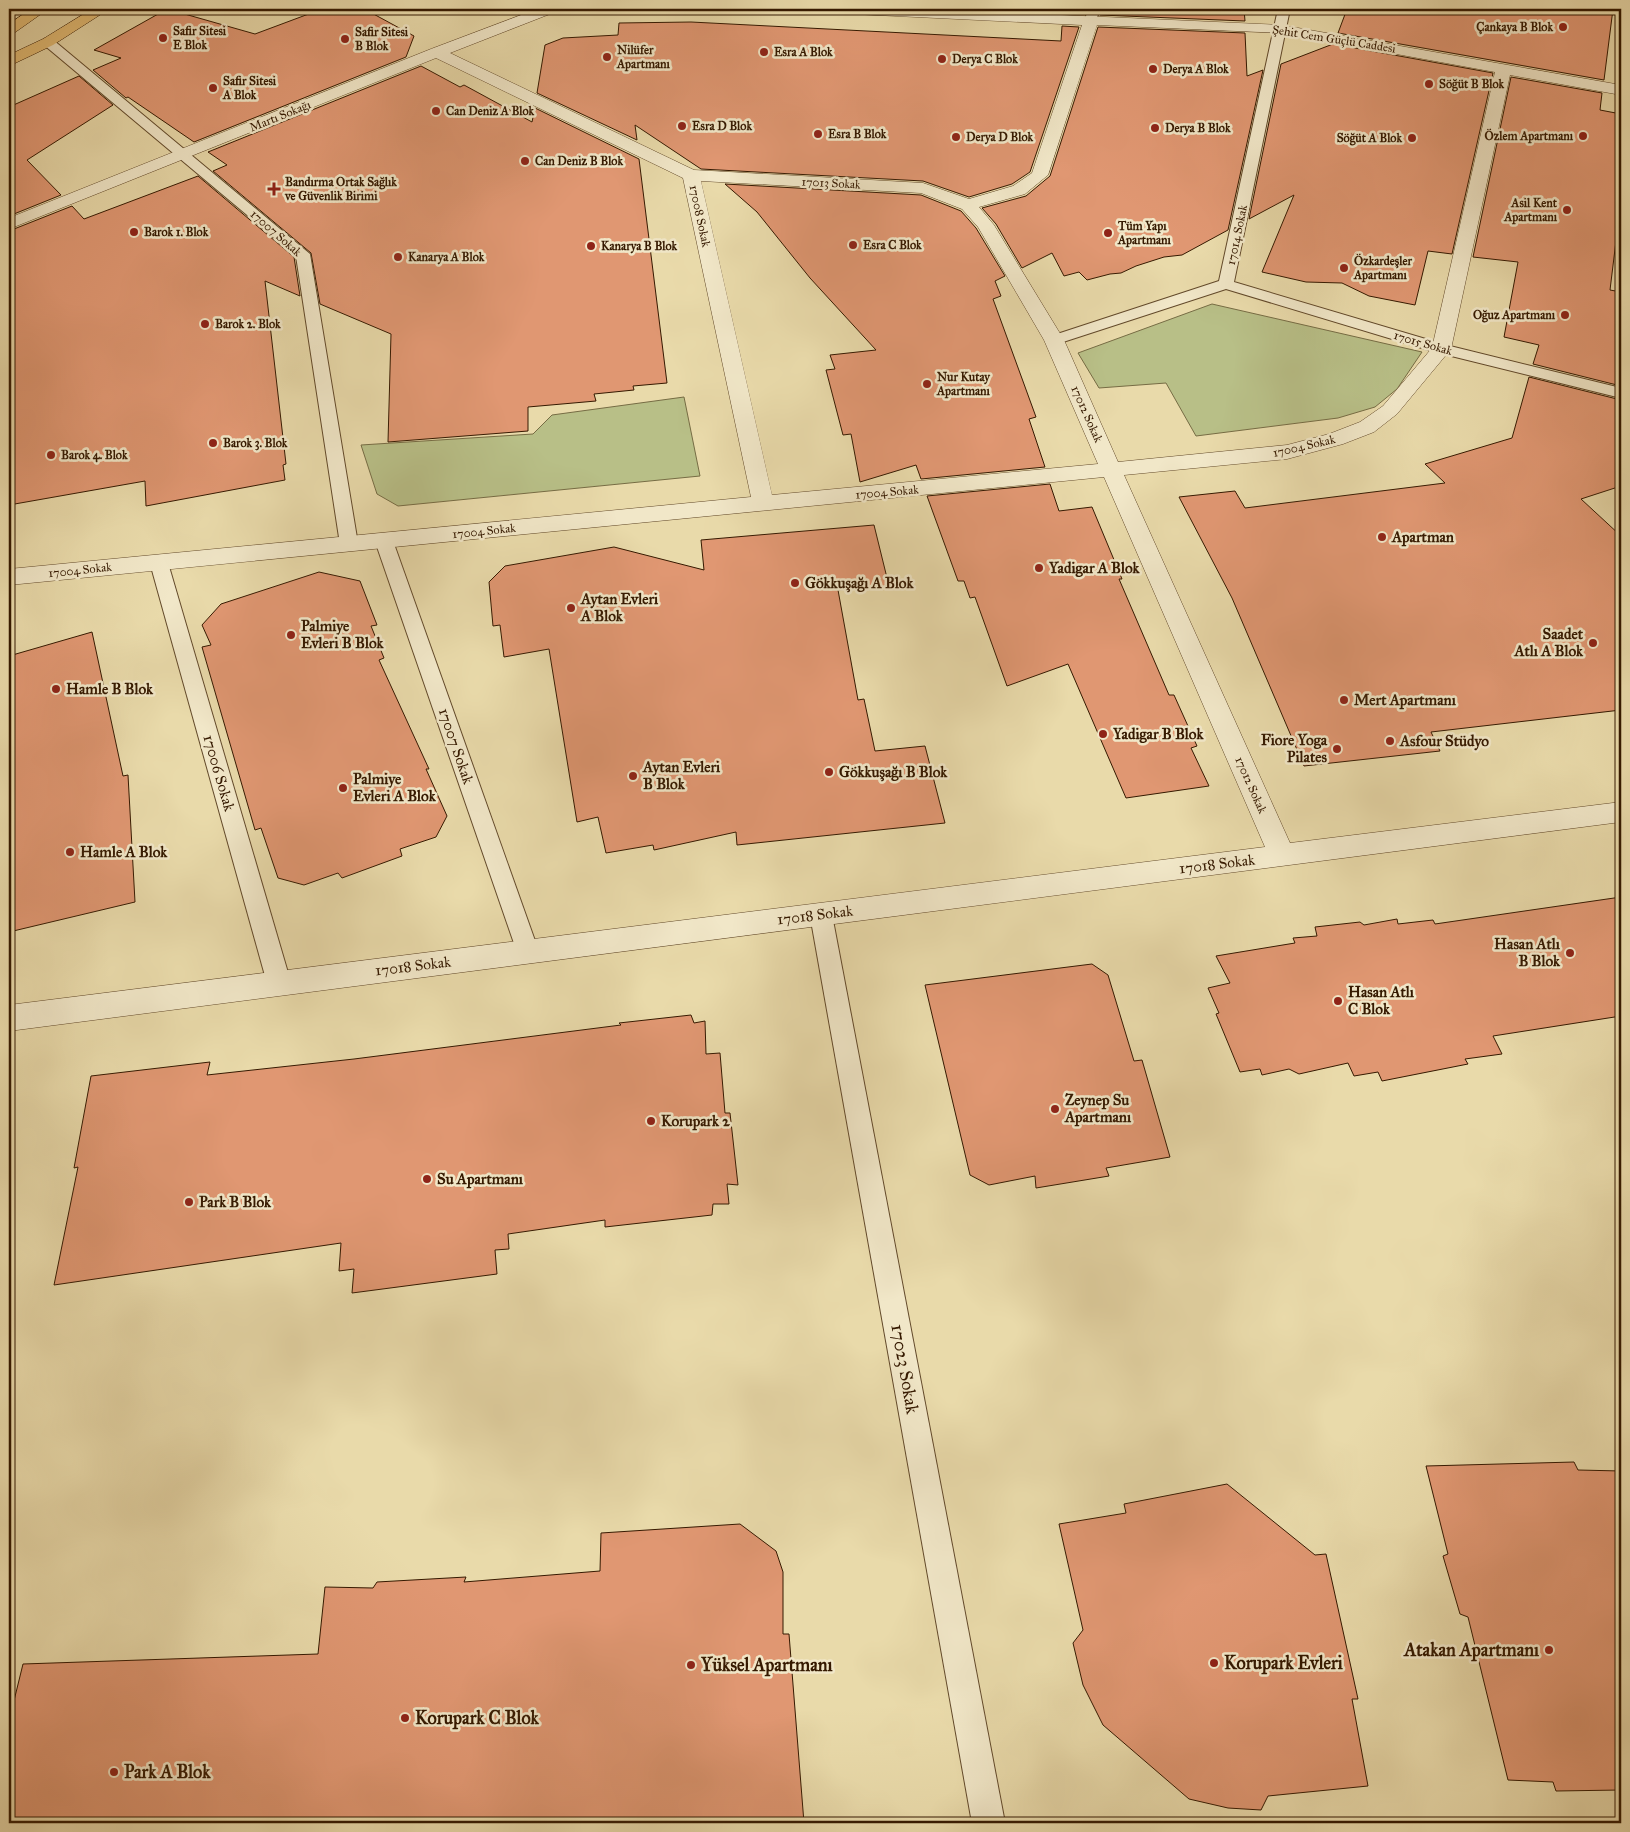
<svg xmlns="http://www.w3.org/2000/svg" width="1630" height="1832" viewBox="0 0 1630 1832" font-family="'IM FELL Great Primer',serif">
<style>
.green{fill:#b8bf87;stroke:#766c44}
.building{fill:#e09772;stroke:#351900}
.lines{fill:none;stroke-linecap:round;stroke-linejoin:round}
.lane-casing{stroke:#62492a;stroke-width:2}
.street-casing{stroke:#62492a;stroke-width:1}
.primary-casing{stroke:#351900;stroke-width:1}
.lane{fill:#f1e7c8;fill-rule:evenodd}
.street{fill:#f1e7c8;fill-rule:evenodd}
.primary{fill:#e4bd75;fill-rule:evenodd}
.poi-dot{fill:#8f2418;stroke:#f1e7c8;stroke-width:2}
.labels{text-anchor:middle;dominant-baseline:central;stroke-width:5;stroke-linejoin:round;paint-order:stroke}
.far-poi-label{font-size:12px;font-weight:bold;fill:#351900;stroke:#f1e7c8;text-anchor:start}
.far-street-label{font-size:12px;fill:#351900;stroke:#f1e7c8}
.poi-label{font-size:15px;font-weight:bold;fill:#351900;stroke:#f1e7c8;text-anchor:start}
.street-label{font-size:15px;fill:#351900;stroke:#f1e7c8}
.near-street-label{font-size:18px;fill:#351900;stroke:#f1e7c8}
.near-poi-label{font-size:18px;font-weight:bold;fill:#351900;stroke:#f1e7c8;text-anchor:start}
</style>
<rect width="100%" height="100%" fill="#e9daaa"/>
<filter id="stains"><feTurbulence type="fractalNoise" baseFrequency=".004" numOctaves="4"/><feColorMatrix values="0 0 0 0 .2 0 0 0 0 .09 0 0 0 0 .02 0 0 0 .5 -.17"/></filter>
<radialGradient id="worn" r=".72"><stop offset=".6" stop-color="#630" stop-opacity="0"/><stop offset="1" stop-color="#630" stop-opacity=".3"/></radialGradient>
<!-- green -->
<g class="green">
<polygon points="1212,304 1422,352 1397,389 1375,407 1338,418 1196,436 1166,383 1099,388 1078,353"/>
<polygon points="684,397 700,476 398,506 377,494 361,445 533,434 552,415"/>
</g>
<!-- building -->
<g class="building">
<polygon points="167,9 255,34 322,9 356,9 364,13 368,11 414,36 406,57 194,142 128,97 126,98 93,70 121,58 94,50"/>
<polygon points="1102,9 1244,9 1245,21 1100,15"/>
<polygon points="1347,9 1613,9 1604,80 1338,33"/>
<polygon points="691,22 1061,41 1062,26 1079,27 1030,172 1012,184 969,197 923,181 701,169 635,125 637,140 537,93 545,45 563,38 618,35 619,23"/>
<polygon points="1098,27 1245,33 1247,76 1263,70 1228,230 1182,255 1164,257 1136,266 1121,273 1110,274 1087,280 1079,272 1064,276 1052,253 1022,268 996,224 982,208 1026,196 1050,176"/>
<polygon points="1333,44 1493,73 1452,254 1428,251 1415,305 1369,296 1342,283 1306,282 1262,272 1294,195 1249,219 1281,64"/>
<polygon points="421,66 460,87 464,85 532,122 535,108 639,159 667,383 633,386 634,390 594,394 596,401 528,407 528,431 388,442 391,334 320,304 311,253 213,171 227,165 208,152"/>
<polygon points="79,76 113,105 27,160 61,195 9,216 9,107"/>
<polygon points="1511,77 1602,93 1600,110 1621,114 1621,200 1610,290 1621,292 1621,386 1533,364 1539,345 1504,337 1518,262 1473,257"/>
<polygon points="198,176 294,257 300,296 265,281 286,464 283,465 285,480 146,506 145,481 9,505 9,231 72,206 84,219"/>
<polygon points="725,184 921,195 961,211 976,228 1005,276 995,281 1001,296 993,299 1036,417 1029,419 1045,467 921,479 916,465 860,482 851,434 843,435 826,370 835,369 830,355 876,350 810,278 757,212"/>
<polygon points="1529,377 1621,400 1621,486 1581,499 1621,536 1621,710 1431,732 1440,751 1304,766 1232,598 1179,497 1235,491 1245,508 1445,483 1425,464 1512,438"/>
<polygon points="1050,484 1059,511 1092,507 1122,579 1119,579 1169,695 1174,695 1197,746 1191,748 1209,786 1126,798 1068,664 1007,686 975,597 970,598 964,581 958,581 927,496"/>
<polygon points="874,525 889,586 838,590 858,700 864,699 875,751 925,746 945,823 737,845 736,832 654,850 653,845 606,853 598,817 577,822 549,649 504,657 500,625 493,626 489,582 505,566 614,547 704,570 701,540"/>
<polygon points="319,572 360,581 377,625 371,626 384,658 379,660 429,769 426,769 447,816 436,837 400,849 402,856 342,878 338,873 304,885 278,878 261,828 255,830 202,647 211,645 202,625 221,604"/>
<polygon points="92,632 123,776 128,775 135,902 9,932 9,656"/>
<polygon points="1621,897 1621,1016 1493,1036 1502,1054 1465,1059 1468,1064 1382,1081 1378,1072 1354,1076 1348,1063 1299,1074 1289,1069 1262,1075 1260,1069 1240,1072 1216,1014 1219,1013 1208,988 1230,983 1216,956 1295,943 1293,938 1317,936 1315,927 1360,922 1364,925 1397,919 1398,924 1433,920 1435,924"/>
<polygon points="1092,964 1108,975 1134,1061 1142,1060 1170,1157 1106,1168 1109,1176 1036,1188 1035,1176 989,1185 970,1175 925,985"/>
<polygon points="691,1015 694,1023 705,1021 706,1054 720,1053 725,1113 730,1113 738,1185 727,1184 729,1204 713,1204 712,1215 605,1227 605,1220 508,1234 509,1249 495,1250 497,1274 352,1293 354,1269 339,1271 341,1243 54,1285 78,1167 74,1168 91,1076 210,1062 207,1075 354,1059 621,1025 619,1023"/>
<polygon points="1574,1462 1578,1470 1621,1471 1621,1790 1556,1791 1553,1782 1508,1780 1468,1617 1460,1614 1443,1556 1448,1554 1426,1466"/>
<polygon points="1227,1484 1315,1555 1326,1554 1358,1699 1352,1699 1368,1786 1268,1796 1261,1810 1228,1808 1189,1799 1103,1725 1083,1685 1073,1643 1083,1630 1059,1524 1126,1513 1124,1504"/>
<polygon points="740,1524 776,1551 783,1572 783,1634 789,1634 804,1823 9,1823 9,1721 23,1664 318,1654 325,1587 373,1588 377,1582 466,1577 464,1582 600,1571 601,1533"/>
</g>
<g class="lines">
<defs>
<g id="lane">
<polygon points="1088,9 1100,9 1095,23 1091,24 1085,20"/>
<polygon points="1278,9 1290,9 1234,282 1446,345 1621,388 1621,398 1435,352 1226,289 1060,343 1048,343 1046,340 1048,337 1219,281"/>
<polygon points="48,38 52,39 310,254 358,544 355,548 349,550 343,548 340,544 296,256 44,45 42,42 44,39"/>
<polygon points="384,535 390,537 393,541 539,952 536,959 528,962 520,959 517,952 375,541 378,537"/>
<polygon points="159,557 166,559 168,563 291,983 287,990 279,993 271,990 267,983 150,563 152,559"/>
<polygon points="821,906 829,908 832,915 1005,1823 972,1823 810,915 813,908"/>
</g>
<path id="street" d="M537 9H557L555 12 450 53 694 170 923 183 969 199 1013 186 1032 173 1082 25 834 13 827 9H927L1281 25 1621 85V95L1510 75 1451 349 1397 414 1374 432 1343 444 1287 459 1124 475 1290 843 1621 802V822L9 1031V1005L1265 847 1104 477 9 585V569L751 497 683 178 436 58 9 229V218L431 49ZM1097 25 1281 33 1495 72 1432 348 1383 406 1360 422 1329 434 1287 445 1118 462 1064 340 994 225 979 207 1025 194 1048 175ZM701 181 921 193 962 209 978 227 1044 340 1098 464 772 495Z"/>
<g id="primary">
<polygon points="31,9 48,9 14,33 9,34 9,24"/>
<polygon points="92,9 109,9 53,45 9,66 9,55 43,39"/>
</g>
</defs>
<!-- lane casing -->
<use href="#lane" class="lane-casing"/>
<!-- street casing -->
<use href="#street" class="street-casing"/>
<!-- primary casing -->
<use href="#primary" class="primary-casing"/>
<!-- lane -->
<use href="#lane" class="lane"/>
<!-- street -->
<use href="#street" class="street"/>
<!-- primary -->
<use href="#primary" class="primary"/>
</g>
<!-- markers -->
<g class="poi-dot">
<circle cx="1563" cy="27" r="5"/>
<circle cx="163" cy="38" r="5"/>
<circle cx="345" cy="39" r="5"/>
<circle cx="764" cy="52" r="5"/>
<circle cx="607" cy="57" r="5"/>
<circle cx="942" cy="59" r="5"/>
<circle cx="1153" cy="69" r="5"/>
<circle cx="1429" cy="84" r="5"/>
<circle cx="213" cy="88" r="5"/>
<circle cx="436" cy="111" r="5"/>
<circle cx="682" cy="126" r="5"/>
<circle cx="1155" cy="128" r="5"/>
<circle cx="818" cy="134" r="5"/>
<circle cx="1583" cy="136" r="5"/>
<circle cx="956" cy="137" r="5"/>
<circle cx="1412" cy="138" r="5"/>
<circle cx="525" cy="161" r="5"/>
<path d="M271.5 181.5h5v5h5v5h-5v5h-5v-5h-5v-5h5z"/>
<circle cx="1567" cy="210" r="5"/>
<circle cx="134" cy="232" r="5"/>
<circle cx="1108" cy="233" r="5"/>
<circle cx="853" cy="245" r="5"/>
<circle cx="591" cy="246" r="5"/>
<circle cx="398" cy="257" r="5"/>
<circle cx="1344" cy="268" r="5"/>
<circle cx="1565" cy="315" r="5"/>
<circle cx="205" cy="324" r="5"/>
<circle cx="927" cy="384" r="5"/>
<circle cx="213" cy="443" r="5"/>
<circle cx="51" cy="455" r="5"/>
<circle cx="1382" cy="537" r="5"/>
<circle cx="1039" cy="568" r="5"/>
<circle cx="795" cy="583" r="5"/>
<circle cx="571" cy="608" r="5"/>
<circle cx="291" cy="635" r="5"/>
<circle cx="1593" cy="643" r="5"/>
<circle cx="56" cy="689" r="5"/>
<circle cx="1344" cy="700" r="5"/>
<circle cx="1103" cy="734" r="5"/>
<circle cx="1390" cy="741" r="5"/>
<circle cx="1337" cy="749" r="5"/>
<circle cx="829" cy="772" r="5"/>
<circle cx="633" cy="776" r="5"/>
<circle cx="343" cy="788" r="5"/>
<circle cx="70" cy="852" r="5"/>
<circle cx="1570" cy="953" r="5"/>
<circle cx="1338" cy="1001" r="5"/>
<circle cx="1055" cy="1109" r="5"/>
<circle cx="651" cy="1121" r="5"/>
<circle cx="427" cy="1179" r="5"/>
<circle cx="189" cy="1202" r="5"/>
<circle cx="1549" cy="1650" r="5"/>
<circle cx="1214" cy="1663" r="5"/>
<circle cx="691" cy="1665" r="5"/>
<circle cx="405" cy="1718" r="5"/>
<circle cx="114" cy="1772" r="5"/>
</g>
<g class="labels">
<!-- far-poi labels -->
<g class="far-poi-label">
<text x="1553" y="27" text-anchor="end">Çankaya B Blok</text>
<text x="173" y="31">Safir Sitesi<tspan x="173" dy="14">E Blok</tspan></text>
<text x="355" y="32">Safir Sitesi<tspan x="355" dy="14">B Blok</tspan></text>
<text x="617" y="50">Nilüfer<tspan x="617" dy="14">Apartmanı</tspan></text>
<text x="774" y="52">Esra A Blok</text>
<text x="952" y="59">Derya C Blok</text>
<text x="1163" y="69">Derya A Blok</text>
<text x="223" y="81">Safir Sitesi<tspan x="223" dy="14">A Blok</tspan></text>
<text x="1439" y="84">Söğüt B Blok</text>
<text x="446" y="111">Can Deniz A Blok</text>
<text x="692" y="126">Esra D Blok</text>
<text x="1165" y="128">Derya B Blok</text>
<text x="828" y="134">Esra B Blok</text>
<text x="1573" y="136" text-anchor="end">Özlem Apartmanı</text>
<text x="966" y="137">Derya D Blok</text>
<text x="1402" y="138" text-anchor="end">Söğüt A Blok</text>
<text x="535" y="161">Can Deniz B Blok</text>
<text x="285" y="182">Bandırma Ortak Sağlık<tspan x="285" dy="14">ve Güvenlik Birimi</tspan></text>
<text x="1557" y="203" text-anchor="end">Asil Kent<tspan x="1557" dy="14">Apartmanı</tspan></text>
<text x="1118" y="226">Tüm Yapı<tspan x="1118" dy="14">Apartmanı</tspan></text>
<text x="144" y="232">Barok 1. Blok</text>
<text x="863" y="245">Esra C Blok</text>
<text x="601" y="246">Kanarya B Blok</text>
<text x="408" y="257">Kanarya A Blok</text>
<text x="1354" y="261">Özkardeşler<tspan x="1354" dy="14">Apartmanı</tspan></text>
<text x="1555" y="315" text-anchor="end">Oğuz Apartmanı</text>
<text x="215" y="324">Barok 2. Blok</text>
<text x="937" y="377">Nur Kutay<tspan x="937" dy="14">Apartmanı</tspan></text>
<text x="223" y="443">Barok 3. Blok</text>
<text x="61" y="455">Barok 4. Blok</text>
</g>
<!-- far-street labels -->
<g class="far-street-label">
<text transform="translate(1334 39) rotate(9)">Şehit Cem Güçlü Caddesi</text>
<text transform="translate(280 116) rotate(-22)">Martı Sokağı</text>
<text transform="translate(831 183) rotate(3)">17013 Sokak</text>
<text transform="translate(700 216) rotate(78)">17008 Sokak</text>
<text transform="translate(276 233) rotate(41)">17007 Sokak</text>
<text transform="translate(1237 235) rotate(-78)">17014 Sokak</text>
<text transform="translate(1423 343) rotate(16)">17015 Sokak</text>
<text transform="translate(1087 414) rotate(66)">17012 Sokak</text>
<text transform="translate(1304 446) rotate(-13)">17004 Sokak</text>
<text transform="translate(887 492) rotate(-5)">17004 Sokak</text>
<text transform="translate(484 531) rotate(-6)">17004 Sokak</text>
<text transform="translate(80 570) rotate(-6)">17004 Sokak</text>
<text transform="translate(1251 785) rotate(66)">17012 Sokak</text>
</g>
<!-- poi labels -->
<g class="poi-label">
<text x="1392" y="537">Apartman</text>
<text x="1049" y="568">Yadigar A Blok</text>
<text x="805" y="583">Gökkuşağı A Blok</text>
<text x="581" y="599">Aytan Evleri<tspan x="581" dy="17">A Blok</tspan></text>
<text x="301" y="626">Palmiye<tspan x="301" dy="17">Evleri B Blok</tspan></text>
<text x="1583" y="634" text-anchor="end">Saadet<tspan x="1583" dy="17">Atlı A Blok</tspan></text>
<text x="66" y="689">Hamle B Blok</text>
<text x="1354" y="700">Mert Apartmanı</text>
<text x="1113" y="734">Yadigar B Blok</text>
<text x="1327" y="740" text-anchor="end">Fiore Yoga<tspan x="1327" dy="17">Pilates</tspan></text>
<text x="1400" y="741">Asfour Stüdyo</text>
<text x="643" y="767">Aytan Evleri<tspan x="643" dy="17">B Blok</tspan></text>
<text x="839" y="772">Gökkuşağı B Blok</text>
<text x="353" y="779">Palmiye<tspan x="353" dy="17">Evleri A Blok</tspan></text>
<text x="80" y="852">Hamle A Blok</text>
<text x="1560" y="944" text-anchor="end">Hasan Atlı<tspan x="1560" dy="17">B Blok</tspan></text>
<text x="1348" y="992">Hasan Atlı<tspan x="1348" dy="17">C Blok</tspan></text>
<text x="1065" y="1100">Zeynep Su<tspan x="1065" dy="17">Apartmanı</tspan></text>
<text x="661" y="1121">Korupark 2</text>
<text x="437" y="1179">Su Apartmanı</text>
<text x="199" y="1202">Park B Blok</text>
</g>
<!-- street labels -->
<g class="street-label">
<text transform="translate(456 746) rotate(71)">17007 Sokak</text>
<text transform="translate(219 773) rotate(74)">17006 Sokak</text>
<text transform="translate(1217 864) rotate(-7)">17018 Sokak</text>
<text transform="translate(815 915) rotate(-7)">17018 Sokak</text>
<text transform="translate(413 966) rotate(-7)">17018 Sokak</text>
</g>
<!-- near-street labels -->
<g class="near-street-label">
<text transform="translate(905 1369) rotate(80)">17023 Sokak</text>
</g>
<!-- near-poi labels -->
<g class="near-poi-label">
<text x="1539" y="1650" text-anchor="end">Atakan Apartmanı</text>
<text x="1224" y="1663">Korupark Evleri</text>
<text x="701" y="1665">Yüksel Apartmanı</text>
<text x="415" y="1718">Korupark C Blok</text>
<text x="124" y="1772">Park A Blok</text>
</g>
</g>
<!-- margin -->
<rect width="1630" height="1832" fill="none" stroke="#e9daaa" stroke-width="30"/>
<rect x="10" y="10" width="1610" height="1812" fill="none" stroke="#351900" stroke-width="2.5"/>
<rect x="15" y="15" width="1600" height="1802" fill="none" stroke="#351900"/>
<rect width="100%" height="100%" filter="url(#stains)"/>
<rect width="100%" height="100%" fill="url(#worn)"/>
</svg>
